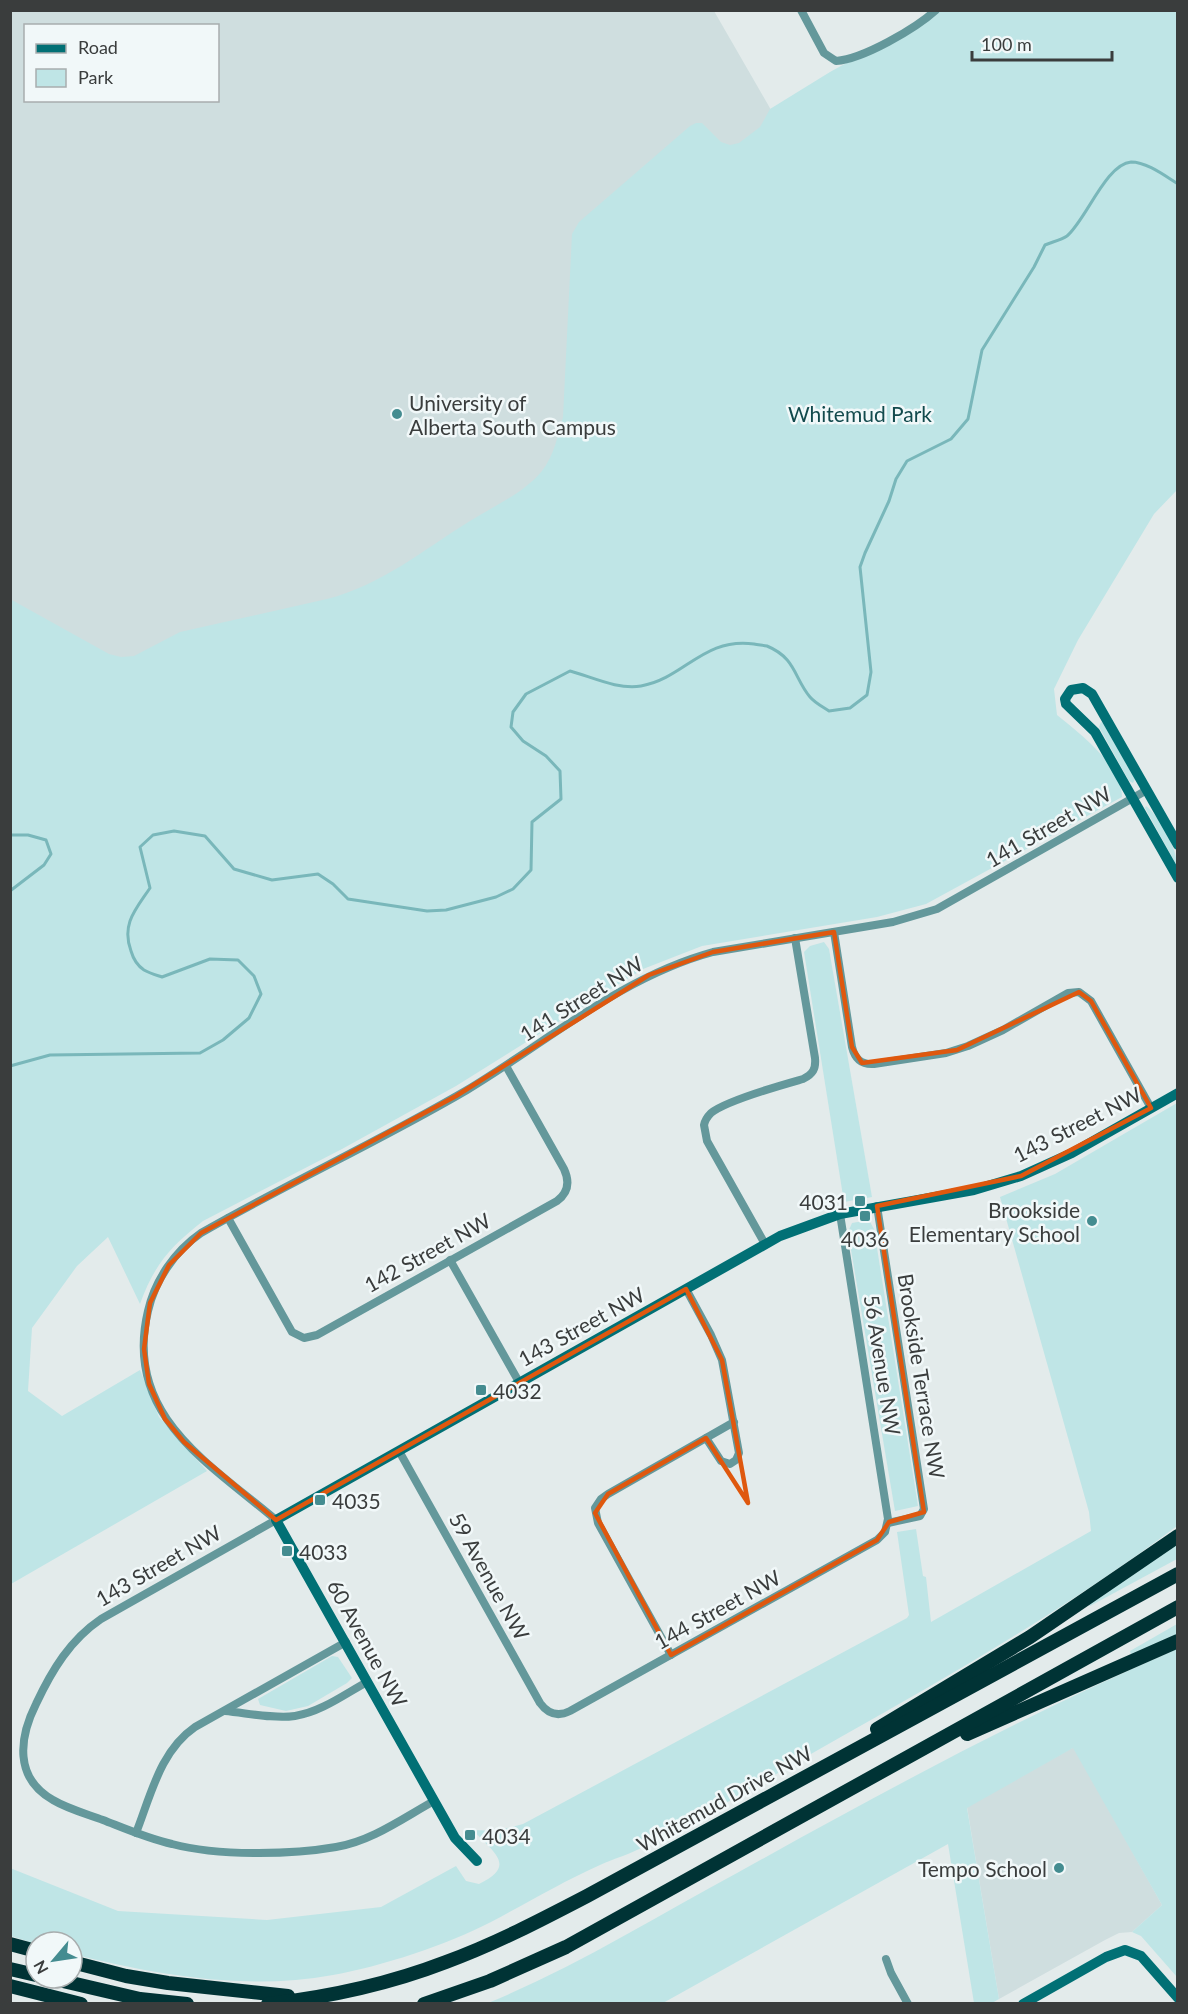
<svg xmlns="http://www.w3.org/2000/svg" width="1188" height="2014" viewBox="0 0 1188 2014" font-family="Lato,sans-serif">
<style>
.built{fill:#cfdedf;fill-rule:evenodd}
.green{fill:#bfe5e6}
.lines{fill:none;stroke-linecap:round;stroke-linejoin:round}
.stream{stroke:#79b7ba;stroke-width:3}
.street{stroke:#64989b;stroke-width:8}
.secondary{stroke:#017075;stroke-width:10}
.highway{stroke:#003335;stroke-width:14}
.marked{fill:none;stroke:#df580e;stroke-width:4.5;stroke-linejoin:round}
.poi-dot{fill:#448c90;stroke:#f1f8f9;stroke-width:2}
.labels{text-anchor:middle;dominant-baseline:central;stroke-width:5;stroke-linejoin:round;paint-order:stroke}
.poi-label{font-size:21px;fill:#3a3d3d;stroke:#f1f8f9;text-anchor:start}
.park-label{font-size:21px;fill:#124a4d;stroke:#f1f8f9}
.street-label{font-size:21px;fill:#3a3d3d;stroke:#f1f8f9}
</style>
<rect width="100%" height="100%" fill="#e3ebeb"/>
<!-- built -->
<g class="built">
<path d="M10 11H714L964 445 11 773ZM26 26H218V100H26Z"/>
<polygon points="1074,1747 1162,1905 1132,1932 1119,1933 1105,1940 999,1999 967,1807"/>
</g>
<!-- green -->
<g class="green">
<path d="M941 11H1177V490L1154 514 1078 640 1054 689 1057 715C1080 734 1122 765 1122 797L926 904 877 917 702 946 643 969 456 1086 342 1149 203 1221C170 1247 154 1265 140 1304L108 1237 77 1266 32 1328 28 1391 62 1416 140 1370 159 1417 207 1471 11 1584 10 599 109 654 121 657 134 656 180 632 327 599C382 585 423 550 470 521 494 506 524 493 542 471 554 456 558 435 563 417L572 234 579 222 690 126 696 123H702L721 142 730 145 739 143 760 127 770 109 830 72Z"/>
<polygon points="1101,722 1103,723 1135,779 1133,783 1129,781 1099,727"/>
<path d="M1146 806C1160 817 1177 848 1177 866L1145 808Z"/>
<polygon points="824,942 829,949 872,1197 844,1202 804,952 810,946"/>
<path d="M1177 1103V1526C1070 1606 955 1673 839 1738 775 1774 711 1814 645 1846 631 1854 615 1858 600 1865 562 1882 527 1903 491 1922 446 1945 383 1966 333 1975 245 1991 158 1975 72 1954V1942H36V1944L11 1936 10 1868 118 1911 267 1920 381 1907 456 1866 466 1881 479 1884C519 1865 491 1851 473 1830L496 1831 523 1824 907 1618 909 1615 897 1532 916 1529 923 1576 926 1577 931 1622 1091 1531 1089 1512 1000 1197 1055 1174Z"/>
<polygon points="869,1220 874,1229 918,1506 895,1511 848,1232 852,1223"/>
<polygon points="1177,1542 1177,1559 1090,1606 1088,1604"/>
<polygon points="1177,1624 1177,1636 1131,1655 1130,1651"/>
<path d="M1177 1649V1977L1141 1936 1132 1932 1162 1905 1073 1748 967 1808 999 1999 992 2003H974L948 1844 663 2003H488C574 1968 655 1917 737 1873 881 1793 1026 1714 1177 1649Z"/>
<polygon points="332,1656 338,1657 352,1678 347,1683 308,1706 286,1711 260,1705 258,1699"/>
</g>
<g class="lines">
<!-- stream -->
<g class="stream">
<polyline points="10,835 28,835 46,840 51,854 44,865 10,891"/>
<path d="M10 1066 50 1055 200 1053 223 1040 249 1018 261 994 254 976 238 960 210 959 162 977C156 975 149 973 144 970 138 966 133 958 131 951 121 924 136 909 150 888L140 847 153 835 174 831 205 836 234 869 272 880 318 874 333 884 348 899 427 911 446 910 496 897 513 889 531 870 532 822 561 799 560 771 546 756 523 741 511 727 513 712 526 694 570 671C592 677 618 690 641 686 685 678 703 637 754 644 758 645 763 645 767 646 796 658 794 678 810 697 815 703 823 707 829 711L850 708 867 695 871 672 860 567 865 553 889 501 896 479 907 461 951 439 968 419 982 350 1034 267 1045 245C1052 242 1061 240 1067 236 1086 220 1106 164 1131 162 1147 162 1165 176 1178 184"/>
</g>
<!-- street -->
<g class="street">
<path d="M801 10 824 53 836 61C863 59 915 29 936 10"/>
<path d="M834 932 852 1047C855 1059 861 1065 874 1064L946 1053 968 1046 1003 1030 1068 993 1079 992 1091 1001 1151 1108"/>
<polyline points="877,1206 924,1509 920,1516 888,1523"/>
<path d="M228 1218 292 1332 304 1338 317 1335 557 1201C568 1193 570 1182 564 1169L506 1066"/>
<path d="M765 1244 707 1141 704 1125C705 1120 707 1117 711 1113 727 1100 782 1085 803 1079 813 1074 816 1069 815 1058L795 938"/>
<polyline points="450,1260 519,1382"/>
<polyline points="686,1289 711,1335 722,1360 739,1453 736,1460 730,1464 721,1461 706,1438"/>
<path d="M399 1451 540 1703C548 1714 558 1717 570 1711L877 1540 885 1532 888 1519 840 1214"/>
<polyline points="671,1655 598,1523 595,1508 601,1499 608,1494 734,1422"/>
<path d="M225 1711C247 1713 273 1719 295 1716 321 1712 345 1694 367 1682"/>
<path d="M434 1801C403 1818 372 1841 336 1847 290 1855 217 1856 172 1844 149 1839 126 1829 103 1820 87 1814 68 1809 53 1800 14 1778 19 1738 36 1704 52 1670 70 1640 101 1619L276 1520C209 1463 123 1415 148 1311 155 1280 175 1251 201 1233 288 1183 380 1141 467 1090 547 1042 621 977 713 952L893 922 937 909 1147 790"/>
<path d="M136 1833C151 1795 160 1751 195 1727L346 1642"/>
<polyline points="886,1959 891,1973 908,2004"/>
</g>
<!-- secondary -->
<g class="secondary">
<polyline points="1178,845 1092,694 1083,688 1071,690 1065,699 1066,704 1095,732 1178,878"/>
<polyline points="477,1861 455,1838 276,1520 780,1236 840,1214 974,1190 1021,1176 1072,1153 1178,1093"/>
<polyline points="1023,2004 1106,1957 1125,1950 1141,1956 1178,1998"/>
</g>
<!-- highway -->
<g class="highway">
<polyline points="877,1729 1030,1637 1178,1536"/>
<polyline points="967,1734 1178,1641"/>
<polyline points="10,1944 36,1951"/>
<polyline points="72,1962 126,1976 168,1983 288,1996"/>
<polyline points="10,1969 36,1975"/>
<polyline points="50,1978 140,1999 187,2004"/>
<polyline points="10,1986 81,2004"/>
<path d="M268 2004C329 1997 389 1984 446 1962 495 1944 541 1920 587 1896L1178 1574"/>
<polyline points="424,2004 490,1981 566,1947 1178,1607"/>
</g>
</g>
<!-- marked area -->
<path class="marked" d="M834 932 852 1047 862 1063 957 1050 1079 992 1091 1001 1151 1108 1021 1176 877 1206 924 1512 889 1522 877 1540 671 1655 595 1513 608 1494 706 1438 748 1503 722 1360 686 1289 276 1520 184 1442 165 1419 149 1384 144 1349 150 1303 169 1265 201 1233 456 1096 649 975 713 952Z"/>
<!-- markers -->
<g class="poi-dot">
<circle cx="397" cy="414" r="6"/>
<rect x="854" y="1195" width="12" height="12" rx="3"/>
<rect x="859" y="1210" width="12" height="12" rx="3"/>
<circle cx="1092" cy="1221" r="6"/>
<rect x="475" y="1384" width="12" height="12" rx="3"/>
<rect x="314" y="1494" width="12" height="12" rx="3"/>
<rect x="281" y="1545" width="12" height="12" rx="3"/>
<rect x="464" y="1829" width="12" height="12" rx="3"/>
<circle cx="1059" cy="1868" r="6"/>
</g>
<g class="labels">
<!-- poi labels -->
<g class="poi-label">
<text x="409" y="402">University of<tspan x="409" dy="24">Alberta South Campus</tspan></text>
<text x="848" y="1201" text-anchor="end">4031</text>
<text x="1080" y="1209" text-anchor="end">Brookside<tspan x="1080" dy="24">Elementary School</tspan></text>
<text x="865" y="1238" text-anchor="middle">4036</text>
<text x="493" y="1390">4032</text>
<text x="332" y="1500">4035</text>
<text x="299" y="1551">4033</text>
<text x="482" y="1835">4034</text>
<text x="1047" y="1868" text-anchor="end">Tempo School</text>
</g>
<!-- park labels -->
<g class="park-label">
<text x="860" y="413">Whitemud Park</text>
</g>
<!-- street labels -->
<g class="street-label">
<text transform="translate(1048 826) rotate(-30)">141 Street NW</text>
<text transform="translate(581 998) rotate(-32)">141 Street NW</text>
<text transform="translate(1077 1124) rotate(-27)">143 Street NW</text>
<text transform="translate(427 1252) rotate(-29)">142 Street NW</text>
<text transform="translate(581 1326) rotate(-29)">143 Street NW</text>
<text transform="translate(883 1365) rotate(81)">56 Avenue NW</text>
<text transform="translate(922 1376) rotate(81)">Brookside Terrace NW</text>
<text transform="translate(158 1565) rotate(-30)">143 Street NW</text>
<text transform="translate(490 1576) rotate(61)">59 Avenue NW</text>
<text transform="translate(717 1609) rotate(-29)">144 Street NW</text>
<text transform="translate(368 1643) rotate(61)">60 Avenue NW</text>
<text transform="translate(724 1798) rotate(-29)">Whitemud Drive NW</text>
</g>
</g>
<!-- border -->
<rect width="1188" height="2014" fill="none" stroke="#3a3d3d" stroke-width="24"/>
<!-- legend -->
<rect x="24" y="24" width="195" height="78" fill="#f1f8f9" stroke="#a8adae" stroke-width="1.5"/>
<rect x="36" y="44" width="30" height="9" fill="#017075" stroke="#a8adae" stroke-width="1.5"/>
<text x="78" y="54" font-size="18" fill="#3a3d3d">Road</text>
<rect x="36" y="69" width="30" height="18" fill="#bfe5e6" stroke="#a8adae" stroke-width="1.5"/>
<text x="78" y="84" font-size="18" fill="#3a3d3d">Park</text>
<!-- north arrow -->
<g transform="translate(54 1960) rotate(241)"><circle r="28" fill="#f1f8f9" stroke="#a8adae" stroke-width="1.5"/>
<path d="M0-4.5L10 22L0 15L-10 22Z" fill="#448c90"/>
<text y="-9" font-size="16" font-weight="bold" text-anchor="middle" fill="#3a3d3d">N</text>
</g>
<!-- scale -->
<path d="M972 51v9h140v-9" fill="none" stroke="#3a3d3d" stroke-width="3"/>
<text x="981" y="51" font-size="18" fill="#3a3d3d" stroke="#f1f8f9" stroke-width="4.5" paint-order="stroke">100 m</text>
</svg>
